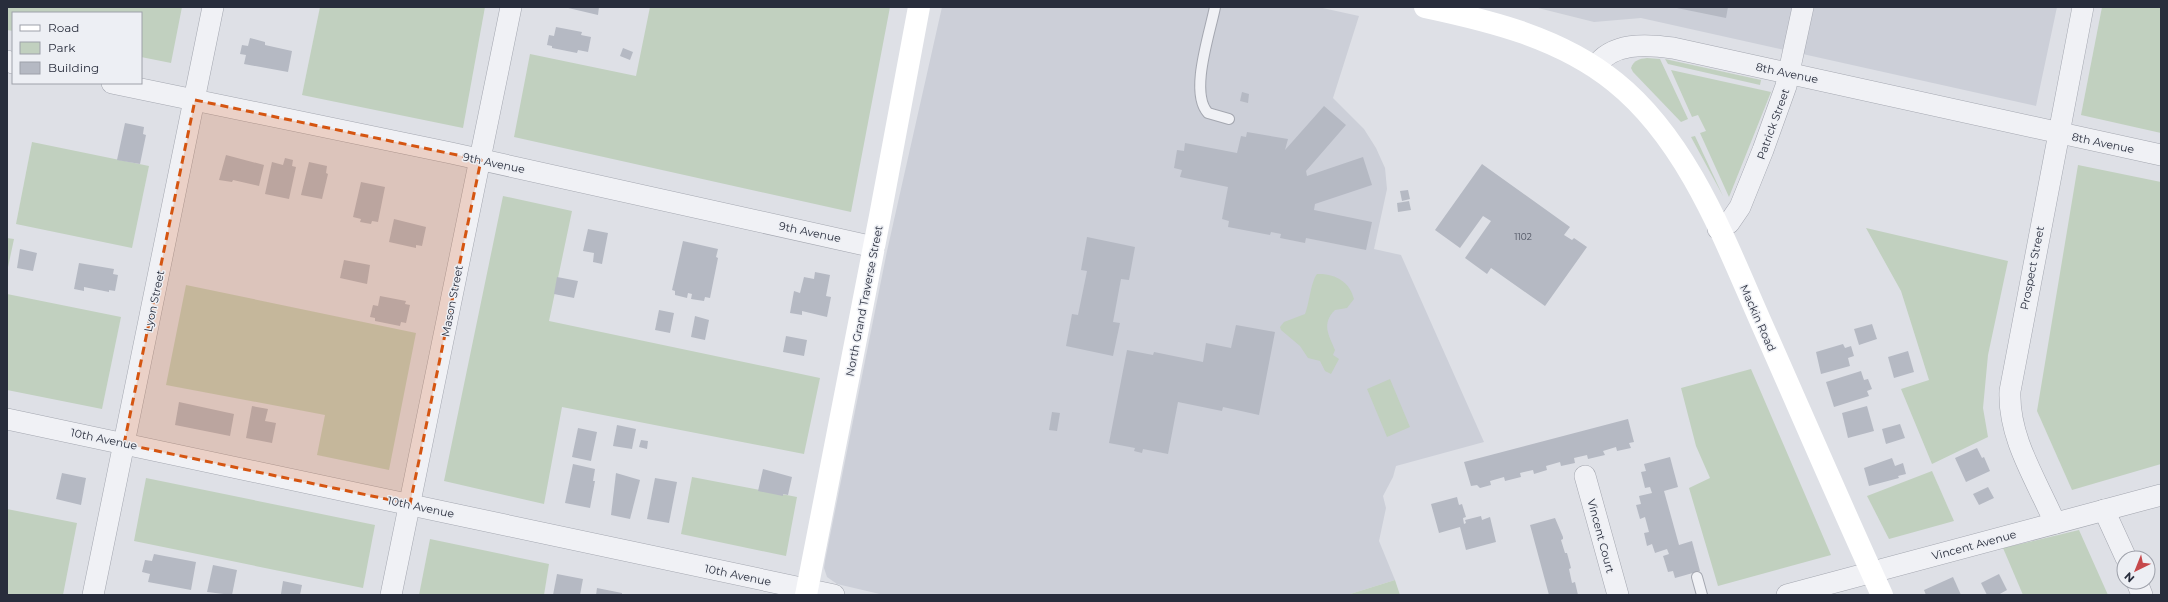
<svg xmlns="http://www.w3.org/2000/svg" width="2168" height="602" viewBox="0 0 2168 602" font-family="Montserrat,sans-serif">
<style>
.built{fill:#cccfd8}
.green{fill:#c1d0bf}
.building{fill:#b5b9c3}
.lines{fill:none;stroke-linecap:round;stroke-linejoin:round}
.lane-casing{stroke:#a4a7b0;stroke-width:12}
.street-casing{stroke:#a4a7b0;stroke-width:22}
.lane{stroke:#f0f1f5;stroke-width:10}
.street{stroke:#f0f1f5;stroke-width:21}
.secondary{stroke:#fff;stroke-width:22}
.marked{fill:#d55511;fill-opacity:0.2;stroke:#d55511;stroke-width:3;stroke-dasharray:8 5;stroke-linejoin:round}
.labels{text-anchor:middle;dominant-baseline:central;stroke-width:3;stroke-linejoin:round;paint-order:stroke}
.number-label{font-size:9px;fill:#4b505e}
.street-label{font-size:11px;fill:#282d3c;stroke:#edeff4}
</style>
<rect width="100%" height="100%" fill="#dee0e6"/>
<!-- built -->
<g class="built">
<polygon points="942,7 1318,7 1359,16 1333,98 1364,129 1376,148 1385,168 1387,189 1374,249 1401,255 1484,442 1396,466 1393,477 1383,496 1386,508 1379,541 1395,580 1347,595 884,595 837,584 827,577 824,568 825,561 887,251"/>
<polygon points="1534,7 2057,7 2036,106 1641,18 1594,22"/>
</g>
<!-- green -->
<g class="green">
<polygon points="7,7 182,7 171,63 141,57 141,13 13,13 13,31 7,30"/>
<polygon points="320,7 485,7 463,128 302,95"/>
<polygon points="650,7 890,7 851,212 514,137 530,54 636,76"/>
<polygon points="2102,7 2161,7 2161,133 2081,115"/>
<path d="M1647 58 1660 59 1688 119 1681 122 1633 72 1631 68C1634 60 1639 59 1647 58Z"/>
<polygon points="1665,59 1761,80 1760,85 1668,64"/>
<polygon points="1671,70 1771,92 1729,197 1700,133 1706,131 1698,115 1692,117"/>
<polygon points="1695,136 1723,196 1691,137"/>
<polygon points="32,142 149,166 132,248 16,224"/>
<polygon points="2078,165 2161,182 2161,464 2072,490 2037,411"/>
<polygon points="503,196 572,211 549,321 820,378 804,454 562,407 544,504 444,481"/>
<polygon points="1866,228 2008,261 1988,355 1983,408 1988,437 1932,464 1901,389 1929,380 1901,291"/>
<polygon points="7,238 14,239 7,272"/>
<path d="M1317 274C1335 273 1350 282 1354 299L1347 308 1335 310C1321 324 1329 335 1335 350L1333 355 1339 359 1331 374 1325 371 1320 361 1308 358 1300 346 1281 330 1280 327 1284 322 1305 314C1309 305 1311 281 1317 274Z"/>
<polygon points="186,285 416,333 389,470 317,455 325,415 166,385"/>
<polygon points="7,294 121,317 102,409 7,390"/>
<polygon points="1751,369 1831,555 1718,586 1689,488 1710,478 1696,446 1681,388"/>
<polygon points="1390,379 1410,427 1387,437 1367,389"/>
<polygon points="1932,471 1954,521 1889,539 1867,496"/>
<polygon points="692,477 797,497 786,556 681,534"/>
<polygon points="146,478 375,525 363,588 134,541"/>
<polygon points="7,509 77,523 63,595 7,595"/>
<polygon points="2079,530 2108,595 2023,595 2003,548"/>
<polygon points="430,539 549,564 544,595 419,595"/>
<polygon points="1395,580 1400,595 1347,595"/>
</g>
<!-- building -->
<g class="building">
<polygon points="564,7 599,7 598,15"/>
<polygon points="1672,7 1728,7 1726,18"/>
<polygon points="556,27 582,32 581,35 591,37 588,52 578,50 577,53 552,48 552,46 547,45 549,35 554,36"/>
<polygon points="250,38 265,42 265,45 292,51 288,72 244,64 246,55 240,54 242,45 248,46"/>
<polygon points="623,48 633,52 630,60 620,56"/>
<polygon points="1242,92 1249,94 1248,103 1240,101"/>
<polygon points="1324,106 1346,125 1306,171 1307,176 1363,157 1372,185 1315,204 1314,210 1372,222 1366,250 1306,238 1305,243 1280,238 1281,234 1271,232 1270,235 1228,227 1229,221 1222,219 1228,187 1180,177 1182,170 1174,168 1177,150 1184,151 1185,143 1237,153 1241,136 1246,137 1247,132 1288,139 1285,150"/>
<polygon points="125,123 144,127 143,134 146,135 140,164 117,160"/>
<polygon points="226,155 264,165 259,186 233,180 232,182 219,180"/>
<polygon points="285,158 293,160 292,166 296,167 289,199 265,194 272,162 283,165"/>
<polygon points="309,162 327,166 326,173 328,174 322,199 301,195"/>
<polygon points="1482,164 1570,227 1564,235 1572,240 1574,238 1587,247 1545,306 1491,268 1487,274 1465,258 1491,221 1483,216 1460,248 1435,230"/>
<polygon points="361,182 385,187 378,222 372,221 371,224 360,222 361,219 353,217"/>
<polygon points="1408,190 1410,199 1402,201 1400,191"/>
<polygon points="1409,201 1411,210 1398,212 1397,203"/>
<polygon points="394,219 426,227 422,246 416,245 416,248 389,242"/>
<polygon points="588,229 608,233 602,264 593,262 594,253 583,251"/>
<polygon points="1087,237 1135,247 1129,280 1121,279 1113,322 1120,323 1113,356 1066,346 1072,314 1078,315 1087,271 1081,270"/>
<polygon points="683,241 718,249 716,257 718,258 710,298 705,297 704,301 691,299 692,294 688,293 687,298 675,295 675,291 672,290"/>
<polygon points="20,249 37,253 33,271 17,268"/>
<polygon points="344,260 370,265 367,284 340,278"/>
<polygon points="79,263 114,269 113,274 118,275 115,291 109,290 109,292 84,287 84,291 74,289"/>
<polygon points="815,272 830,275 826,296 831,297 827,317 802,311 802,315 790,313 794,291 800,293 804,277 814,279"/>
<polygon points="557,277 578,281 574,298 554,294"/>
<polygon points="380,296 406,301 405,304 410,305 406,323 401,322 400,326 375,321 375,318 370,317 373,305 378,306"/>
<polygon points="659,310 674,313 670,333 655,330"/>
<polygon points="695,316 709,320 705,340 691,337"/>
<polygon points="1872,324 1877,339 1859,345 1854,329"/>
<polygon points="1236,325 1275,332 1259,415 1223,407 1222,411 1178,402 1168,454 1143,449 1142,453 1134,451 1135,448 1109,443 1127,350 1153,355 1154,352 1203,362 1206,343 1231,348"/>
<polygon points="786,336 807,340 804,356 783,352"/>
<polygon points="1843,344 1845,348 1851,346 1854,356 1848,358 1850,366 1821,374 1816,352"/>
<polygon points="1908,351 1914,372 1894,378 1888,357"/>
<polygon points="1861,371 1864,380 1868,379 1872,389 1867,391 1869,396 1834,407 1826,382"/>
<polygon points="179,402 234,414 230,436 175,425"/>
<polygon points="252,406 268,409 265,421 276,423 272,443 246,438"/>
<polygon points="1867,406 1874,431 1848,438 1842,413"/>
<polygon points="1052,412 1060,413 1057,431 1049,430"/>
<polygon points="1628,419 1634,442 1629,443 1631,448 1617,451 1616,447 1603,451 1605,455 1588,459 1587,455 1574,458 1575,463 1561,466 1560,462 1546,466 1547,470 1534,474 1533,470 1520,473 1521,477 1505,481 1504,477 1490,481 1491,485 1480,488 1477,485 1471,486 1464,462"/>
<polygon points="1900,424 1905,438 1886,444 1882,429"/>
<polygon points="617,425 636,429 632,449 613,446"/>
<polygon points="578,428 597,432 591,461 572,457"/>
<polygon points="641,440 648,441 647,449 639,447"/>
<polygon points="1977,448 1982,458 1984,457 1990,471 1966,482 1955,458"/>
<polygon points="1670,457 1678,487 1664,491 1679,545 1692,541 1700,571 1675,578 1673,571 1668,572 1664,559 1663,556 1669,554 1667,549 1655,553 1652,544 1647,546 1644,533 1649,532 1645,517 1640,519 1636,505 1641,504 1639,496 1652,493 1650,487 1645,488 1641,472 1646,471 1644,464"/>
<polygon points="1892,458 1895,466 1903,463 1906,474 1898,476 1899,478 1869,486 1864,468"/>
<polygon points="573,464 595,469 593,481 595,481 590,508 565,503"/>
<polygon points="763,469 792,477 788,495 783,494 783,496 758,491"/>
<polygon points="62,473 86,478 81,505 56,499"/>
<polygon points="616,473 640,480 630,519 611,515"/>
<polygon points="655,478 677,482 669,523 647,519"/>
<polygon points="1988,487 1994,498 1979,505 1973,494"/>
<polygon points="1457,497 1459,505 1462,504 1466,517 1463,518 1464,524 1466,523 1465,520 1481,516 1482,520 1490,517 1496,542 1466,550 1460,527 1439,533 1431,504"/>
<polygon points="1555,518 1563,537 1563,539 1561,540 1565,553 1567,553 1570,564 1571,568 1569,569 1572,583 1575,582 1578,595 1549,595 1530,525"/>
<polygon points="154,554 196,562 191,590 148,582 150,574 142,572 145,560 152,561"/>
<polygon points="213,565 237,570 232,595 207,592"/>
<polygon points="557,574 583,579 580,595 553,595"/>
<polygon points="1999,574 2007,590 1998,595 1987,595 1981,583"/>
<polygon points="1953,577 1961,595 1926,595 1924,590"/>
<polygon points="283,581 302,585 300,595 281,594"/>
<polygon points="597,588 622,593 622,595 596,595"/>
</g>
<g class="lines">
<defs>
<g id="lane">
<path d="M1215 7C1210 33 1189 93 1208 113L1229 119"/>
<polyline points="1697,577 1702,595"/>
</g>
<g id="street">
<polyline points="7,61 13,63"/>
<path d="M1595 67C1612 42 1646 44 1673 48L2161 155"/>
<polyline points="112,83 451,153 874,247"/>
<polyline points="1718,229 1729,223 1740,207 1763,150 1786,86 1803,7"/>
<polyline points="7,419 834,595"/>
<polyline points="1585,476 1618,595"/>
<polyline points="2104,510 2126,558"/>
<path d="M2055 523C2037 481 2008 438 2010 391L2083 7"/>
<polyline points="2137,582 2142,595"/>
<polyline points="93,595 213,7"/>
<polyline points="391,595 511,7"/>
<polyline points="1787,595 2161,495"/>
</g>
</defs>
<!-- lane casing -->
<use href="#lane" class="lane-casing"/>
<!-- street casing -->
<use href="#street" class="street-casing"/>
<!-- lane -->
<use href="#lane" class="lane"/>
<!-- street -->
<use href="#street" class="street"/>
<!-- secondary -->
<g class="secondary">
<path d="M1425 7C1491 21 1561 38 1615 82 1692 144 1728 250 1768 338 1806 424 1843 510 1882 595"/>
<polyline points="806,595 880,216 919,7"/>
</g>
</g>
<!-- marked area -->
<path class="marked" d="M195 100 481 160 410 504 124 444Z"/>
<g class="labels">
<!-- number labels -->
<g class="number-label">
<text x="1523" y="236">1102</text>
</g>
<!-- street labels -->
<g class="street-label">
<text transform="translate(1787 73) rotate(12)">8th Avenue</text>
<text transform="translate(1773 124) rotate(-70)">Patrick Street</text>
<text transform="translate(2103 143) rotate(12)">8th Avenue</text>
<text transform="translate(494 163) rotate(12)">9th Avenue</text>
<text transform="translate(810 232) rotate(12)">9th Avenue</text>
<text transform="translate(2032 268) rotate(-79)">Prospect Street</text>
<text transform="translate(154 301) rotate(-78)">Lyon Street</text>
<text transform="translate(452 301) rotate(-79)">Mason Street</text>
<text transform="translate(864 301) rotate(-79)">North Grand Traverse Street</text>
<text transform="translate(1758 318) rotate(66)">Mackin Road</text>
<text transform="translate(104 439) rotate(12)">10th Avenue</text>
<text transform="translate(421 507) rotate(12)">10th Avenue</text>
<text transform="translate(1601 536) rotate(75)">Vincent Court</text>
<text transform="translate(1974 545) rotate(-15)">Vincent Avenue</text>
<text transform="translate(738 575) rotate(12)">10th Avenue</text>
</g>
</g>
<!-- border -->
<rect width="2168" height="602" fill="none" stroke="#282d3c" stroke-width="16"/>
<!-- legend -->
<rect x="12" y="12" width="130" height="72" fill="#edeff4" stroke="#9ea1aa"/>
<rect x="20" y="25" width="20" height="6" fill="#ffffff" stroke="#9ea1aa"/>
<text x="48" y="32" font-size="12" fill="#282d3c">Road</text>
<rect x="20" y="42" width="20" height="12" fill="#c1d0bf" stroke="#9ea1aa"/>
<text x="48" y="52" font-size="12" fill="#282d3c">Park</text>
<rect x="20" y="62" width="20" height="12" fill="#b5b9c3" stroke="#9ea1aa"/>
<text x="48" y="72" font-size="12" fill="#282d3c">Building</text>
<!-- north arrow -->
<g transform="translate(2136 570) rotate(223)"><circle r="19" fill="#edeff4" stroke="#9ea1aa"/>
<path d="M0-3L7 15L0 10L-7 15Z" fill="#c6484b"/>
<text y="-6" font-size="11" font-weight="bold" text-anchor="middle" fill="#282d3c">N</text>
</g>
</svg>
